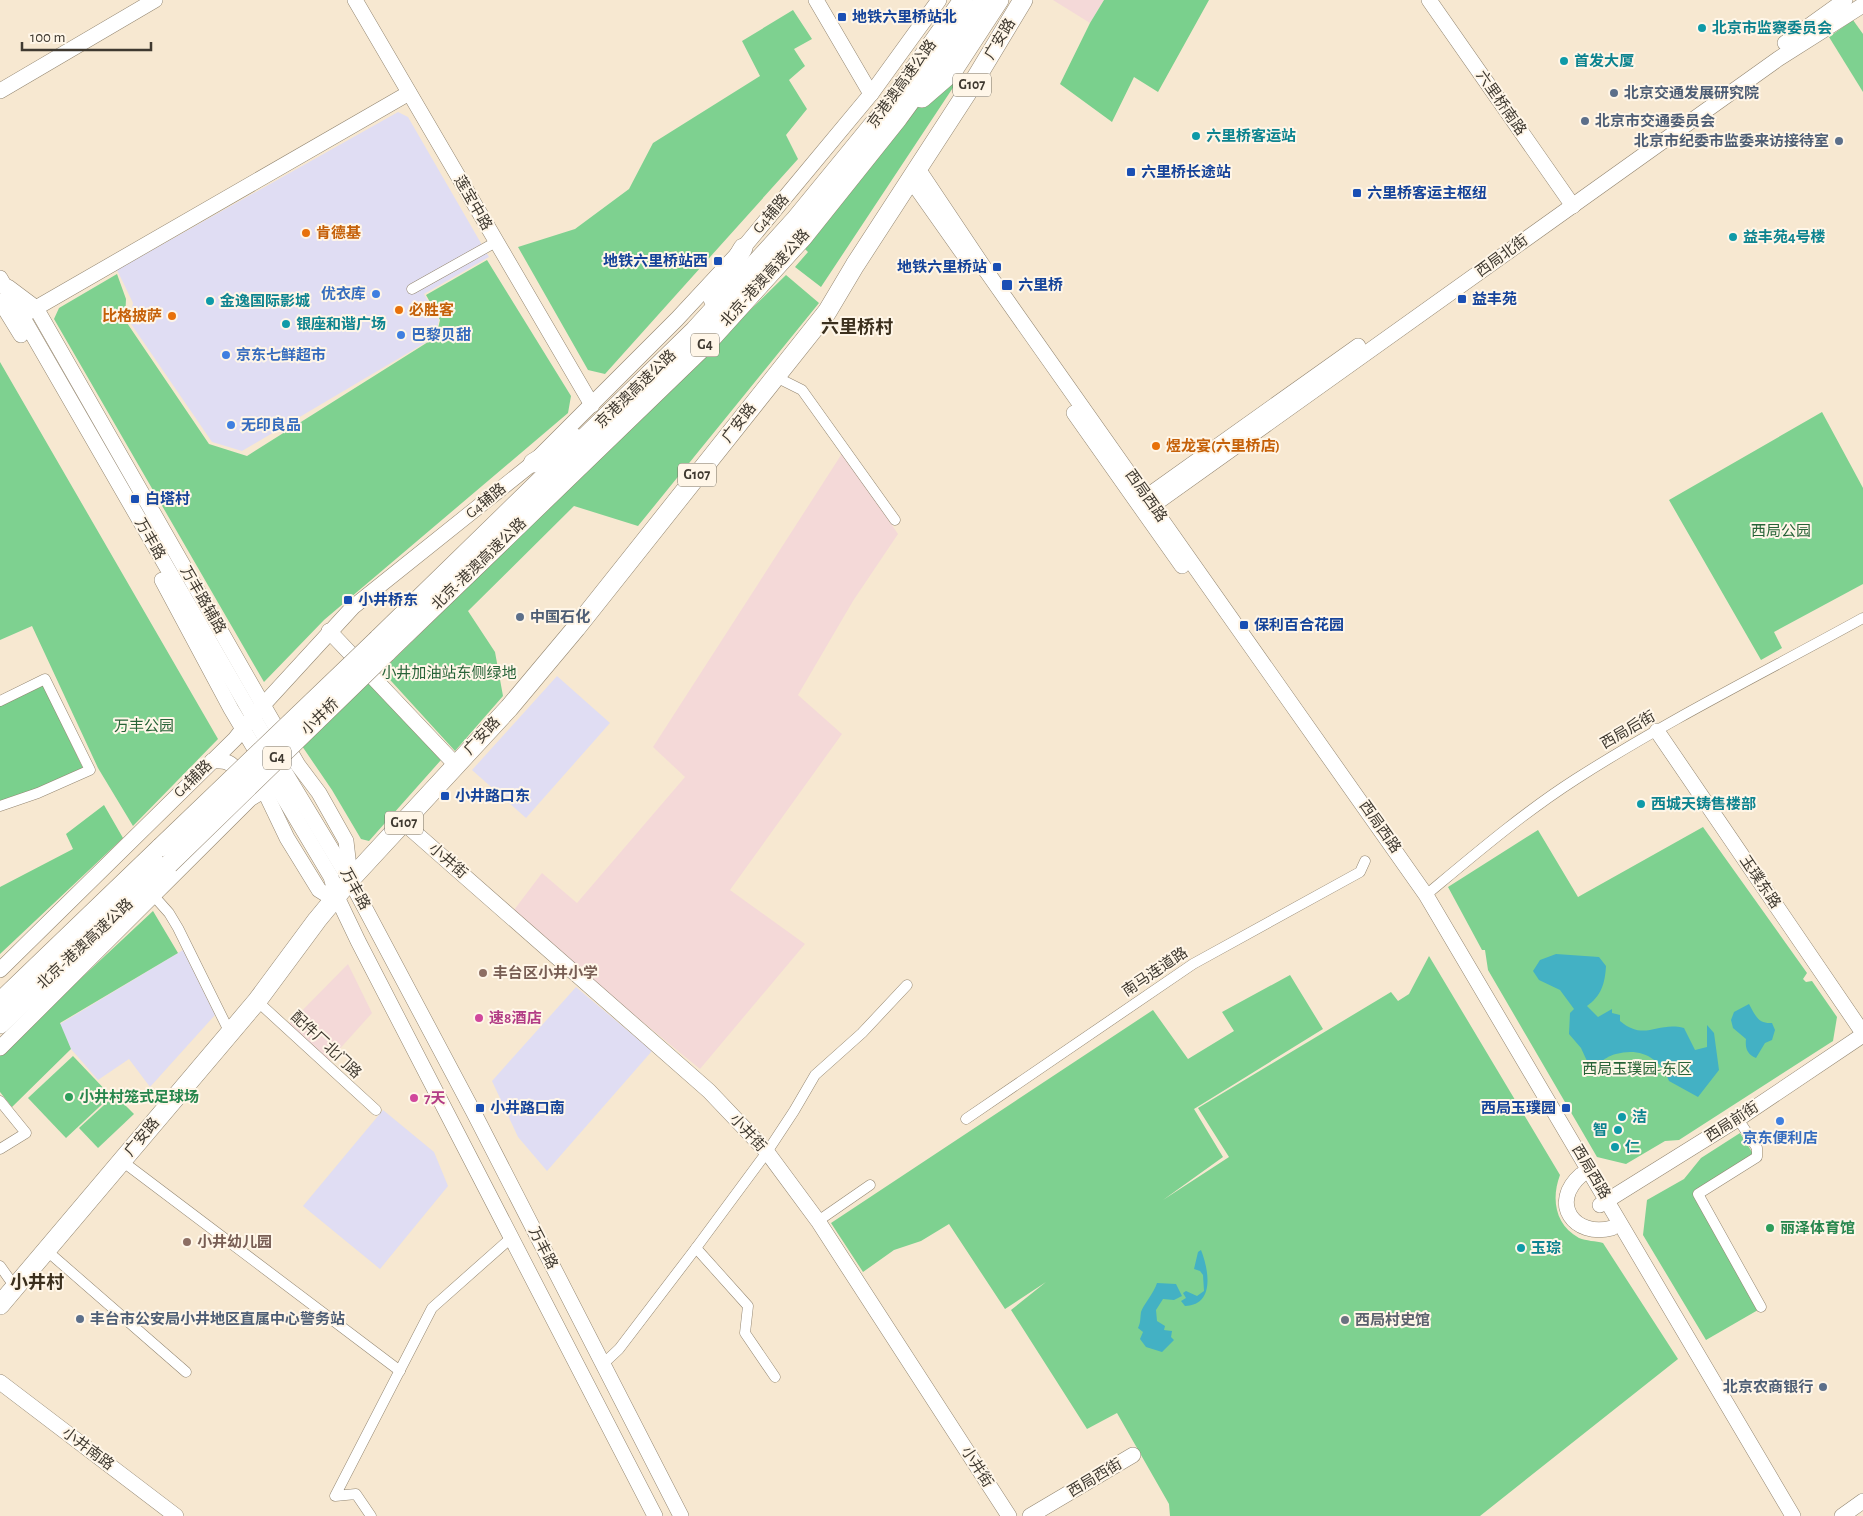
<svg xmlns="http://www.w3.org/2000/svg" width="1863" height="1516" viewBox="0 0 1863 1516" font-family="'Alegreya Sans','Noto Sans SC',sans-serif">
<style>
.commercial{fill:#e0ddf3}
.industrial{fill:#f4d9d8}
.green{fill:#7ed190}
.forest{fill:#7ad08d}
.water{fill:#43b1c4}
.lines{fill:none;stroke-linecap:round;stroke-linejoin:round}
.street-casing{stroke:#938671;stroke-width:11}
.secondary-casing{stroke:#938671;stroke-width:16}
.highway-casing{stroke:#938671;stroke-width:20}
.street{stroke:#fff;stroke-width:10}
.secondary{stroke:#fff;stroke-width:15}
.highway{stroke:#fff;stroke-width:19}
.highway-bridge-casing{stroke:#938671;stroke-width:20;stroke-linecap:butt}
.highway-bridge{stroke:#fff;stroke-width:19}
.transit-dot{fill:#1a4fb4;stroke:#fff6e8;stroke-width:2}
.culture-dot{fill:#0f9aa8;stroke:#fff6e8;stroke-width:2}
.service-dot{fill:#5c6f8a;stroke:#fff6e8;stroke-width:2}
.food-dot{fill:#e8710a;stroke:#fff6e8;stroke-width:2}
.shop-dot{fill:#3f7fe0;stroke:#fff6e8;stroke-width:2}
.education-dot{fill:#8d6e63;stroke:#fff6e8;stroke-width:2}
.hotel-dot{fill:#d1479c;stroke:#fff6e8;stroke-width:2}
.leisure-dot{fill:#2e9e5b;stroke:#fff6e8;stroke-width:2}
.worship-dot{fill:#6b7280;stroke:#fff6e8;stroke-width:2}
.labels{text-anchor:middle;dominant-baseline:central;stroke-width:4;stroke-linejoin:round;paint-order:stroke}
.shield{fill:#fff6e8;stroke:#797267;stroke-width:1}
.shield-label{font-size:14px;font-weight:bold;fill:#3f3930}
.transit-label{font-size:15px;font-weight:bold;fill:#164399;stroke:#fff6e8;text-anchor:start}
.culture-label{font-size:15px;font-weight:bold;fill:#0d838f;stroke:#fff6e8;text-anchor:start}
.street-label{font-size:15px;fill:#3f3930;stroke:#fff6e8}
.service-label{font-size:15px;font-weight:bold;fill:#4e5e75;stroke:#fff6e8;text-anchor:start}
.food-label{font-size:15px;font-weight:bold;fill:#c56008;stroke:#fff6e8;text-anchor:start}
.shop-label{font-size:15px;font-weight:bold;fill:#366cbe;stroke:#fff6e8;text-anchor:start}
.park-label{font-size:15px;fill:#276337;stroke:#fff6e8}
.education-label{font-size:15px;font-weight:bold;fill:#785e54;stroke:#fff6e8;text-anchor:start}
.hotel-label{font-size:15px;font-weight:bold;fill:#b23c85;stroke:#fff6e8;text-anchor:start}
.leisure-label{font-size:15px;font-weight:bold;fill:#27864d;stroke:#fff6e8;text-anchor:start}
.worship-label{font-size:15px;font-weight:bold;fill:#5b616d;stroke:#fff6e8;text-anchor:start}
.quarter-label{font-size:18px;font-weight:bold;fill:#3b2f1d;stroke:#fff6e8}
</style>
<rect width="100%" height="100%" fill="#f7e8d1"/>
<!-- commercial -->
<g class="commercial">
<polygon points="398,112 408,117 489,257 424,294 439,320 435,337 242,451 212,442 129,321 133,303 117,270"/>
<polygon points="557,676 610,723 526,818 472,770"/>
<polygon points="183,950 215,1015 150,1087 129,1059 98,1080 71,1049 60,1024"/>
<polygon points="576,987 652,1051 547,1171 518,1137 492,1081"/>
<polygon points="383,1110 434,1152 448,1186 380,1269 303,1206"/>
</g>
<!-- industrial -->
<g class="industrial">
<polygon points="1053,0 1104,0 1090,23"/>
<polygon points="843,452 898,534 853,601 798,695 842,734 730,890 805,944 700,1069 511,914 542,873 577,903 685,777 653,747"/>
<polygon points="348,964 372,1013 327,1063 288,1025"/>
</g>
<!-- green -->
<g class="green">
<polygon points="793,10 812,39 794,49 805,66 789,80 807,109 786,135 798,159 605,374 588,370 518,247 575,229 629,189 653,143 760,76 742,41"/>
<polygon points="1853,20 1863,34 1863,92 1829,37"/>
<polygon points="487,260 571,396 568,413 324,620 264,682 54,319 59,308 117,274 126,299 125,320 209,444 247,456 436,337 440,320 426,295"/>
<polygon points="786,275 819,303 638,526 574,506 468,611 495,652 503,696 455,751 382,671"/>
<polygon points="0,362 218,739 133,826 98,768 32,626 0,640"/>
<polygon points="1822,412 1863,488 1863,584 1774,632 1782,648 1761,660 1669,500"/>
<polygon points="370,681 441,760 369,841 361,839 332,790 302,746"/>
<polygon points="1703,827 1807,973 1803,979 1806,982 1812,981 1837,1017 1833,1041 1679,1140 1665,1141 1626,1164 1597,1157 1488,970 1485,950 1482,950 1448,887 1538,830 1578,897"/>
<path d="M1429 956 1560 1175C1551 1199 1555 1225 1579 1238 1586 1241 1596 1241 1603 1243L1678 1359 1480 1516H1170L1169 1504 1117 1413 1087 1429 1011 1310 1046 1282 1005 1309 949 1224 921 1241 894 1250 863 1272 831 1223 1153 1010 1188 1059 1234 1031 1222 1012 1290 975 1323 1029 1194 1109 1223 1157 1163 1200 1229 1157 1198 1108 1391 992 1398 1001 1409 994Z"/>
<polygon points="73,1056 111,1096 66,1138 28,1098"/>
<polygon points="115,1095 134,1114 98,1148 79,1128"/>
<polygon points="1740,1133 1752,1152 1752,1156 1693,1193 1758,1310 1706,1340 1643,1235 1647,1200 1684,1179 1701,1158"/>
</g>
<!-- forest -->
<g class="forest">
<polygon points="1104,0 1209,0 1158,92 1134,77 1112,122 1060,84 1090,23"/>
<polygon points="958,69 964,71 821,287 795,267 808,252 801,245 916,109"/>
<polygon points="43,685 83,768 38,789 0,801 0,706"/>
<polygon points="104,805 123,838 0,954 0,887 73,849 66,834"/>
<polygon points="153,911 178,953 60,1023 71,1049 12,1107 0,1092 0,1054"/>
</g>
<!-- water -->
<g class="water">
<path d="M1556 954 1599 957 1606 966C1605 984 1601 996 1587 1006L1598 1017 1612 1009V1013L1620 1015V1021C1645 1042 1657 1021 1684 1028L1695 1050 1707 1047V1025L1714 1033 1719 1070 1698 1097 1669 1081C1661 1058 1640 1047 1616 1054 1601 1058 1606 1064 1587 1061L1581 1048 1569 1034 1570 1013 1574 1009 1560 990 1539 980 1533 971 1540 960Z"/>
<path d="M1749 1004C1755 1015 1758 1024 1772 1023L1775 1030 1772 1040 1765 1043 1756 1058C1747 1054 1745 1048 1746 1039L1733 1028 1731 1020 1734 1012Z"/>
<path d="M1201 1250C1209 1270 1215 1305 1185 1306L1181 1301 1186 1298 1183 1293 1186 1291 1197 1296 1204 1291 1203 1275 1200 1271 1194 1269 1198 1252Z"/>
<path d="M1157 1283 1176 1284 1182 1296 1174 1300 1163 1299 1156 1310 1157 1321 1165 1326 1164 1330 1172 1331 1171 1337 1174 1340 1162 1352 1146 1347 1140 1339 1143 1332 1138 1328C1141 1322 1140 1318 1141 1312 1143 1305 1154 1293 1157 1283Z"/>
</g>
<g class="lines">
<defs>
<g id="street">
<polyline points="412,289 496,242"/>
<polyline points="776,377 802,390 895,520"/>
<polyline points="0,701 45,679 90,770 38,793 0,806"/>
<polyline points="153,895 169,913 178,928 230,1033"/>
<path d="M1426 895C1474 855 1523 813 1576 779 1668 720 1767 671 1863 618"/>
<polyline points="257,1001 376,1110"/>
<polyline points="0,1101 26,1133 0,1149"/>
<polyline points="966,1119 1193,964 1360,872 1365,861"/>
<polyline points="1738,1119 1757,1148 1757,1157 1698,1194 1761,1307"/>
<polyline points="122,1161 400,1371"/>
<polyline points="818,1221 870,1185"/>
<polyline points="696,1248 748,1306 745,1333 775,1377"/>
<polyline points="46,1250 186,1372"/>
<polyline points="0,1266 15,1287"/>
<polyline points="603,1364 619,1349 696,1248 767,1152 794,1111 815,1075 862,1033 907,985"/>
<polyline points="371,1516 356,1494 335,1496 432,1308 512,1237"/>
</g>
<g id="secondary">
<polyline points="355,0 592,405"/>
<polyline points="816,0 871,94"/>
<polyline points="1429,0 1573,206"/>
<polyline points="1785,43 1845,0"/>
<polyline points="0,91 155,0"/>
<polyline points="918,169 987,272 1426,895 1793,1516"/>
<polyline points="911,180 964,255"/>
<polyline points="0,278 286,774 350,880 474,1113 681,1516"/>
<polyline points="8,287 36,308 263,705 298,765 319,793 346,841 350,876"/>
<polyline points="0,301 21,335"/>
<polyline points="29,312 409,93"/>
<polyline points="1074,413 1182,566"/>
<polyline points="1139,502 1358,346"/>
<polyline points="1145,511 1778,59 1863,5"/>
<polyline points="162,580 231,709 331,877 337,897 358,941 655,1516"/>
<polyline points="329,631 456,765"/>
<polyline points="1657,731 1863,1033"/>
<path d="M212 761C231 759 234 766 244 781"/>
<polyline points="267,781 264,790 287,838 319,890 327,895 337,897"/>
<polyline points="404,823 709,1091 767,1152 818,1221 1009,1516"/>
<polyline points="0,970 235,739 253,716 353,607 533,463 677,319 743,248 871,94 939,0"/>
<polyline points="0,1048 250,799 276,783"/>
<path d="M1581 1175C1549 1203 1574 1238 1612 1228"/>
<polyline points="1600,1205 1738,1119 1863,1035"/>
<polyline points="0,1382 176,1516"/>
<polyline points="1030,1516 1133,1455"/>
<polyline points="1842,1516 1863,1501"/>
</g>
<g id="highway">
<polyline points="922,98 952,72 999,0"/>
<polyline points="713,299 743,248"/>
<polyline points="533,463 575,438"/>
<polyline points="378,639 695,330 795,220 886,109 963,0"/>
<polyline points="386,653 707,343 803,237 898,118 984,0"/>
<polyline points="0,1002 161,847"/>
<polyline points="0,1024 169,864"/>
<polyline points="0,1305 257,1001 317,920 350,880 509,708 576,628 827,312 855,265 970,88 1023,0"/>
</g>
</defs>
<!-- street casing -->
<use href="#street" class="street-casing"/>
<!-- secondary casing -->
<use href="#secondary" class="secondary-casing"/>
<!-- highway casing -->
<use href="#highway" class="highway-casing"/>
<!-- street -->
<use href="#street" class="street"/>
<!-- secondary -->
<use href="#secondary" class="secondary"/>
<!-- highway -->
<use href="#highway" class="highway"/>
<defs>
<g id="highway-bridge">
<polyline points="161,847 378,639"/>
<polyline points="169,864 386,653"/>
</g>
</defs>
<!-- highway-bridge casing -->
<use href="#highway-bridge" class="highway-bridge-casing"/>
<!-- highway-bridge -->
<use href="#highway-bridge" class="highway-bridge"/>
</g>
<!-- markers -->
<g class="transit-dot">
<rect x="837" y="12" width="10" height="10" rx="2.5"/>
<rect x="1126" y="167" width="10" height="10" rx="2.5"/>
<rect x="1352" y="188" width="10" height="10" rx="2.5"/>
<rect x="713" y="256" width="10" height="10" rx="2.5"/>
<rect x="992" y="262" width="10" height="10" rx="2.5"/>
<rect x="1001" y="279" width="12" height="12" rx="2.5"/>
<rect x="1457" y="294" width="10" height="10" rx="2.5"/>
<rect x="130" y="494" width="10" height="10" rx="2.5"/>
<rect x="343" y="595" width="10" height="10" rx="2.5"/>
<rect x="1239" y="620" width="10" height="10" rx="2.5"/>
<rect x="440" y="791" width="10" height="10" rx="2.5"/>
<rect x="475" y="1103" width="10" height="10" rx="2.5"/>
<rect x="1561" y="1103" width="10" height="10" rx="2.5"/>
</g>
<g class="culture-dot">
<circle cx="1702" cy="28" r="5"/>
<circle cx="1564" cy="61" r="5"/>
<circle cx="1196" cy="136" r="5"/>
<circle cx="1733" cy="237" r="5"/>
<circle cx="210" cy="301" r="5"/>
<circle cx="286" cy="324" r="5"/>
<circle cx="1641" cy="804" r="5"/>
<circle cx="1622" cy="1117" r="5"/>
<circle cx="1618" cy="1130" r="5"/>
<circle cx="1615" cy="1147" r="5"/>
<circle cx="1521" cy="1248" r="5"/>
</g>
<g class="service-dot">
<circle cx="1614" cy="93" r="5"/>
<circle cx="1585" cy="121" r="5"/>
<circle cx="1839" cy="141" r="5"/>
<circle cx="520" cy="617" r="5"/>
<circle cx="80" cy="1319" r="5"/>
<circle cx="1823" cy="1387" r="5"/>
</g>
<g class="food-dot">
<circle cx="306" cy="233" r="5"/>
<circle cx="399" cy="310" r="5"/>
<circle cx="172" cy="316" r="5"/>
<circle cx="1156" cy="446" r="5"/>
</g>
<g class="shop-dot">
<circle cx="376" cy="294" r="5"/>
<circle cx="401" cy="335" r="5"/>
<circle cx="226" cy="355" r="5"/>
<circle cx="231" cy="425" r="5"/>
<circle cx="1780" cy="1121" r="5"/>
</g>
<g class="education-dot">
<circle cx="483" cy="973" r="5"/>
<circle cx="187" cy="1242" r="5"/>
</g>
<g class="hotel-dot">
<circle cx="479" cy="1018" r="5"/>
<circle cx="414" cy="1098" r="5"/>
</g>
<g class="leisure-dot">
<circle cx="69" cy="1097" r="5"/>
<circle cx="1770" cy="1228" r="5"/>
</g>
<circle class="worship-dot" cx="1345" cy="1320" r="5"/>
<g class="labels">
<!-- shield labels -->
<g class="shield">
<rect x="953" y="73.5" width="38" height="23" rx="4"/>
<rect x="691" y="333.5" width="28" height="23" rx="4"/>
<rect x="678" y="463.5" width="38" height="23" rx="4"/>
<rect x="263" y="746.5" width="28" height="23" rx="4"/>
<rect x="385" y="811.5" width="38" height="23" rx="4"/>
</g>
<g class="shield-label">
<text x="972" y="85">G107</text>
<text x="705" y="345">G4</text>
<text x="697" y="475">G107</text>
<text x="277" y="758">G4</text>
<text x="404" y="823">G107</text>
</g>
<!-- transit labels -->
<g class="transit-label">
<text x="852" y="17">地铁六里桥站北</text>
<text x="1141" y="172">六里桥长途站</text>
<text x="1367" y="193">六里桥客运主枢纽</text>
<text x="708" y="261" text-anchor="end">地铁六里桥站西</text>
<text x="987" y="267" text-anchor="end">地铁六里桥站</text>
<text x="1018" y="285">六里桥</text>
<text x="1472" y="299">益丰苑</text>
<text x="145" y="499">白塔村</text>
<text x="358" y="600">小井桥东</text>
<text x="1254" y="625">保利百合花园</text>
<text x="455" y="796">小井路口东</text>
<text x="490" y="1108">小井路口南</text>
<text x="1556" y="1108" text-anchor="end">西局玉璞园</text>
</g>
<!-- culture labels -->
<g class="culture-label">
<text x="1712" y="28">北京市监察委员会</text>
<text x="1574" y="61">首发大厦</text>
<text x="1206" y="136">六里桥客运站</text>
<text x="1743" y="237">益丰苑4号楼</text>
<text x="220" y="301">金逸国际影城</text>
<text x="296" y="324">银座和谐广场</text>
<text x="1651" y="804">西城天铸售楼部</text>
<text x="1632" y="1117">洁</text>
<text x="1608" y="1130" text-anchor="end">智</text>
<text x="1625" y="1147">仁</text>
<text x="1531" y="1248">玉琮</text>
</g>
<!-- street labels -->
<g class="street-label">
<text transform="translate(1000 39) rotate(-59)">广安路</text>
<text transform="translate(902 84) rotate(-54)">京港澳高速公路</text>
<text transform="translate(1501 103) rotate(55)">六里桥南路</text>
<text transform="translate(473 203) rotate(60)">莲宝中路</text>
<text transform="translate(771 214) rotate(-50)">G4辅路</text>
<text transform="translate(1502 256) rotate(-36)">西局北街</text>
<text transform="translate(765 278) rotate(-48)">北京-港澳高速公路</text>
<text transform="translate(636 389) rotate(-44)">京港澳高速公路</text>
<text transform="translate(739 423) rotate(-52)">广安路</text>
<text transform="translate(1146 496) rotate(55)">西局西路</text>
<text transform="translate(486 501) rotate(-39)">G4辅路</text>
<text transform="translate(150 539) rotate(60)">万丰路</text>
<text transform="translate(479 564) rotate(-44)">北京-港澳高速公路</text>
<text transform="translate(203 600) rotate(60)">万丰路辅路</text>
<text transform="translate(320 717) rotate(-44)">小井桥</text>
<text transform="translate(1628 730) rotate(-30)">西局后街</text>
<text transform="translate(482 736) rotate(-47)">广安路</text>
<text transform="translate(193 779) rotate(-44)">G4辅路</text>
<text transform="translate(1380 827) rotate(55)">西局西路</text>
<text transform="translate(448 861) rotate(41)">小井街</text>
<text transform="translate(1760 882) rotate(56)">玉璞东路</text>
<text transform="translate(355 889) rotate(61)">万丰路</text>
<text transform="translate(85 944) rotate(-43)">北京-港澳高速公路</text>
<text transform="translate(1155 972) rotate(-34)">南马连道路</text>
<text transform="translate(326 1045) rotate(43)">配件厂北门路</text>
<text transform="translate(1732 1122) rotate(-33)">西局前街</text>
<text transform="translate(748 1133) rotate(47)">小井街</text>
<text transform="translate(142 1137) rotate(-50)">广安路</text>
<text transform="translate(1591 1172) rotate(59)">西局西路</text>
<text transform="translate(543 1248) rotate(63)">万丰路</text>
<text transform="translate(88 1449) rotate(37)">小井南路</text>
<text transform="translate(977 1467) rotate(57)">小井街</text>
<text transform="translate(1095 1478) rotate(-31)">西局西街</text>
</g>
<!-- service labels -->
<g class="service-label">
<text x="1624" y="93">北京交通发展研究院</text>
<text x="1595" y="121">北京市交通委员会</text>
<text x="1829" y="141" text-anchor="end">北京市纪委市监委来访接待室</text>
<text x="530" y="617">中国石化</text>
<text x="90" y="1319">丰台市公安局小井地区直属中心警务站</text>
<text x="1813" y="1387" text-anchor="end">北京农商银行</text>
</g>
<!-- food labels -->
<g class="food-label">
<text x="316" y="233">肯德基</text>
<text x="409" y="310">必胜客</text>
<text x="162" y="316" text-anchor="end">比格披萨</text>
<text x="1166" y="446">煜龙宴(六里桥店)</text>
</g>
<!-- shop labels -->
<g class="shop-label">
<text x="366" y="294" text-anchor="end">优衣库</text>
<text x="411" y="335">巴黎贝甜</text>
<text x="236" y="355">京东七鲜超市</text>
<text x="241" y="425">无印良品</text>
<text x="1780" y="1138" text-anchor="middle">京东便利店</text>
</g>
<!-- park labels -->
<g class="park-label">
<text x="1781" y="531">西局公园</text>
<text x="449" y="673">小井加油站东侧绿地</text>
<text x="144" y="726">万丰公园</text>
<text x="1637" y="1069">西局玉璞园-东区</text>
</g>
<!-- education labels -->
<g class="education-label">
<text x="493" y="973">丰台区小井小学</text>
<text x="197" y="1242">小井幼儿园</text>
</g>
<!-- hotel labels -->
<g class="hotel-label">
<text x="489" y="1018">速8酒店</text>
<text x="424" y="1098">7天</text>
</g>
<!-- leisure labels -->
<g class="leisure-label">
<text x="79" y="1097">小井村笼式足球场</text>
<text x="1780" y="1228">丽泽体育馆</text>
</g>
<!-- worship labels -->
<g class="worship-label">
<text x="1355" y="1320">西局村史馆</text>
</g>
<!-- quarter labels -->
<g class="quarter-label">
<text x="857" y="328">六里桥村</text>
<text x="37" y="1283">小井村</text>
</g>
</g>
<!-- scale -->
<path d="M22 42v8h129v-8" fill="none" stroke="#3f3930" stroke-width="2.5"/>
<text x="30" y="42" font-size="15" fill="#3f3930" stroke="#fff6e8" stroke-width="4" paint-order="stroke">100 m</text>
</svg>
